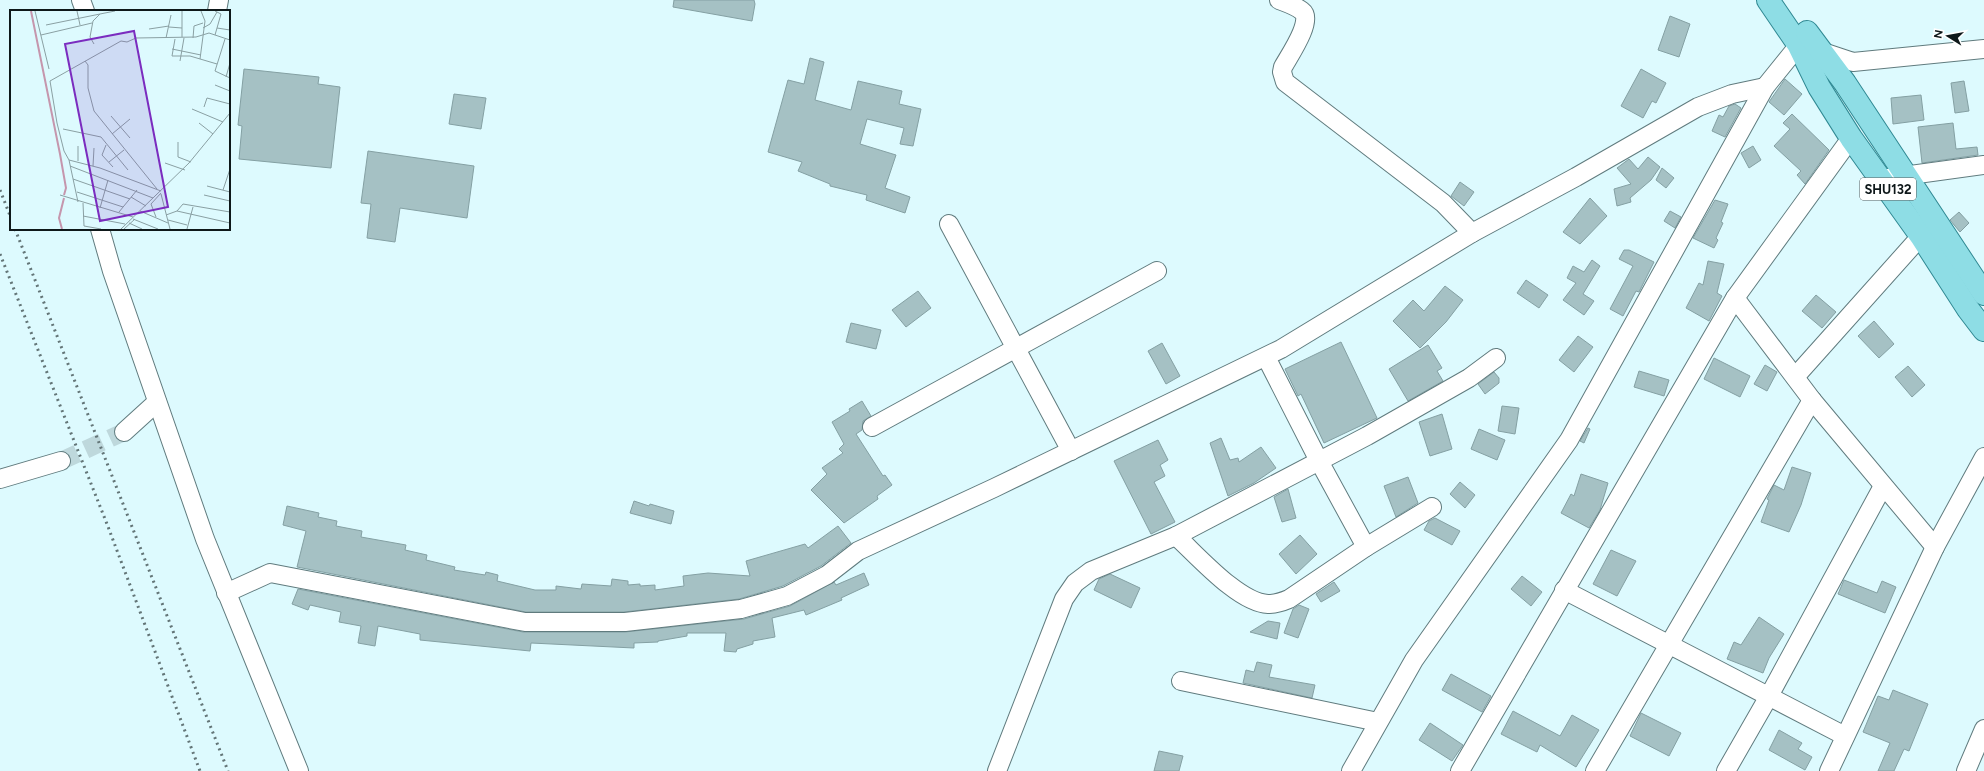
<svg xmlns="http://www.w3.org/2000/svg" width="1984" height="771" viewBox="0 0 1984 771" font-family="Figtree,sans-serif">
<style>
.building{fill:#a5c1c4;stroke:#84a0a3}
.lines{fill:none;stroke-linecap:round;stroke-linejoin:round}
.minor-tunnel{stroke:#bed8dc;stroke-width:18;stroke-dasharray:18 9;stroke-linecap:butt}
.minor-casing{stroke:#607b7e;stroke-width:20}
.major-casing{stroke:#308993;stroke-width:24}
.minor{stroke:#fff;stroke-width:18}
.major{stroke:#8edde5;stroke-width:22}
.rail{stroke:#637577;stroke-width:3;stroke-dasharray:2 4;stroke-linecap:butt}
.labels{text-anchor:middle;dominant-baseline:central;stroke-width:3.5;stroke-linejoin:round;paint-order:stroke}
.shield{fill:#fff;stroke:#565d5f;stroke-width:1}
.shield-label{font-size:13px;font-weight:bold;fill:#0e181a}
.inset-river{fill:none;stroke:#c596ad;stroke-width:2}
.inset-road{fill:none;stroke:#8aa0a3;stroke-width:1}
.view{fill:#7b2cbf;fill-opacity:0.15;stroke:#7b2cbf;stroke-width:2}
.inset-edge{fill:none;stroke:#0e181a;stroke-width:2}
</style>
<rect width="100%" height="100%" fill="#ddfafe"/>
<!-- building -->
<g class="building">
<polygon points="674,0 754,0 755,4 752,21 673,7"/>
<polygon points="1670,16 1690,24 1679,57 1658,50"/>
<polygon points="810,58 824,62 815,100 851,110 858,81 902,91 899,104 921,109 913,146 900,144 904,128 867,119 860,144 896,155 885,188 910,197 905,213 866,200 867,195 830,186 830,184 798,171 802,162 768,152 788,80 804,84"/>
<polygon points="244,69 319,77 318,84 340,87 331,168 239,159 242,126 238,125"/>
<polygon points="1641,69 1666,83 1656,103 1652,101 1643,118 1621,106"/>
<polygon points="1785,79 1802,94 1784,115 1769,102"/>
<polygon points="1964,81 1969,111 1955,113 1951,83"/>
<polygon points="454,94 486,98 481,129 449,124"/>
<polygon points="1921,95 1924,120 1893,124 1891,98"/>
<polygon points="1735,104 1741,108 1725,137 1712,131 1719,115 1723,117 1729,106"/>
<polygon points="1792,114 1829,150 1805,184 1797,175 1801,171 1774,146 1790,129 1783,123"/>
<polygon points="1953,123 1956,149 1977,147 1978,155 1922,163 1918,127"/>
<polygon points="1753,146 1761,160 1749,168 1741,153"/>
<polygon points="368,151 474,166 467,218 400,208 395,242 367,238 371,204 361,203"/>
<polygon points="1648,157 1660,167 1651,180 1630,198 1631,202 1617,206 1614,189 1631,184 1617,168 1629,159 1638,169"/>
<polygon points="1662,168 1674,178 1666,188 1656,180"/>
<polygon points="1460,182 1474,192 1464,206 1451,196"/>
<polygon points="1590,198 1607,216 1580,244 1563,232"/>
<polygon points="1715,200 1728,204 1721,222 1723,223 1716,238 1718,240 1714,248 1693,238"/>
<polygon points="1670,211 1681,217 1675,228 1664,221"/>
<polygon points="1959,212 1969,223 1960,232 1950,220"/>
<polygon points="1624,250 1629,250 1654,262 1639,292 1636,291 1623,316 1610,309 1633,266 1619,259"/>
<polygon points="1592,260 1600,266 1583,294 1594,301 1584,315 1563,300 1576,283 1567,278 1573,266 1584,272"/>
<polygon points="1708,261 1724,264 1717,293 1722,296 1709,321 1686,308 1699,283 1703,285"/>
<polygon points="1526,280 1548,295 1539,308 1517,293"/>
<polygon points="1445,286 1463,300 1446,322 1420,348 1393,321 1413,300 1424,311"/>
<polygon points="918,291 931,308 906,327 892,310"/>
<polygon points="1816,295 1836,312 1822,328 1802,311"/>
<polygon points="1874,321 1894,344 1879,358 1858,336"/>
<polygon points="851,323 881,330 876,349 846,342"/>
<polygon points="1578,336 1593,347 1574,372 1559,360"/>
<polygon points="1341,342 1377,418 1324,443 1301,394 1298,396 1285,369"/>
<polygon points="1162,343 1180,376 1166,384 1148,351"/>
<polygon points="1428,345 1442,368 1437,371 1443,381 1408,401 1389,369"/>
<polygon points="1714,358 1750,376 1740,397 1704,379"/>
<polygon points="1765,365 1777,372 1767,391 1754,384"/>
<polygon points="1908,366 1925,385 1912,397 1895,377"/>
<polygon points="1639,371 1669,380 1664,396 1634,387"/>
<polygon points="1494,372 1499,378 1499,383 1485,394 1478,384"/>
<polygon points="862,401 871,416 863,421 862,430 856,434 883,476 885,475 892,485 877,496 878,499 844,523 811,490 827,474 822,468 843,453 839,449 844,444 832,422 850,411 849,409"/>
<polygon points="1502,406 1519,408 1515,434 1498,431"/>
<polygon points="1442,414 1452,449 1430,456 1419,422"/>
<polygon points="1588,428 1590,429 1584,443 1580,441"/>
<polygon points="1479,429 1505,440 1497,460 1471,449"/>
<polygon points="1221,438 1230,460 1238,458 1239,462 1261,447 1276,468 1254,483 1228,496 1210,443"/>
<polygon points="1158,440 1168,460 1160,465 1165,476 1154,482 1175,522 1151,534 1114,461"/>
<polygon points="1792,467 1811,473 1801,505 1789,532 1761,522 1769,500 1767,499 1774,485 1784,490"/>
<polygon points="1581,474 1608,483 1600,510 1589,528 1561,513 1571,494 1574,496"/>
<polygon points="1408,477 1418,503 1396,517 1384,486"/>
<polygon points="1460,482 1475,495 1465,508 1450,494"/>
<polygon points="1288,489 1296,518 1282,522 1274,497"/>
<polygon points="634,501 649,506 650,504 674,511 671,524 630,513"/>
<polygon points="287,506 319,513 318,517 337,521 336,526 362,531 361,537 406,545 405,550 427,555 426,560 455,567 454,570 485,575 486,572 498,575 497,581 535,590 556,590 556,586 581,589 582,584 611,586 612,579 628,581 628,585 640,584 640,586 655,585 655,590 684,586 683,576 708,573 750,576 746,561 805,544 808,548 838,526 851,543 821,566 783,586 739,599 624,612 526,612 297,567 306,531 283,525"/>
<polygon points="1435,518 1460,531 1452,545 1424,530 1429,521"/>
<polygon points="1300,535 1317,554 1296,574 1279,554"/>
<polygon points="1611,550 1636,561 1617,596 1593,584"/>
<polygon points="864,573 869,585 841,598 842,600 806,615 804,610 772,618 775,637 753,641 753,644 737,649 736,652 724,651 726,633 687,633 687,636 658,641 658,642 634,643 634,648 531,643 530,651 420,640 420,634 378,626 375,646 358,643 361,626 339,622 341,612 310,605 308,610 292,604 298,589 523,632 625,632 744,619 790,606 834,582 836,585"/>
<polygon points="1110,574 1140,588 1131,608 1094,590 1099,579"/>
<polygon points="1522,576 1542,592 1531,606 1511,589"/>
<polygon points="1844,580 1877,593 1882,581 1896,587 1885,613 1838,594"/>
<polygon points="1334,582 1340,591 1321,602 1316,594"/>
<polygon points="1299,605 1309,609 1298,638 1284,633 1293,609"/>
<polygon points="1759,617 1784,634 1769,658 1763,673 1727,659 1734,642 1741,645"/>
<polygon points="1268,621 1280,623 1277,639 1250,632"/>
<polygon points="1257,662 1272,665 1269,677 1315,685 1312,698 1243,683 1246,670 1254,672"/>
<polygon points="1451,674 1491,696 1482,712 1442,690"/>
<polygon points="1893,690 1928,704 1909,751 1904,749 1894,771 1878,771 1890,743 1863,732 1878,696 1889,700"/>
<polygon points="1513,711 1560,736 1572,715 1599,730 1576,767 1540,745 1537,752 1501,734"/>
<polygon points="1641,713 1681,733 1669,756 1630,736"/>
<polygon points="1430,723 1463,745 1452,761 1419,740"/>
<polygon points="1779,730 1802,743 1798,749 1812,757 1805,770 1769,750"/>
<polygon points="1159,751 1183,756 1179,771 1154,771"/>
</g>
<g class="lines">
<!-- minor-tunnel -->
<polyline class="minor-tunnel" points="61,461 124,432"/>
<defs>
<g id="minor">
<polyline points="81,0 85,11"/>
<path d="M1279 0C1287 3 1296 6 1302 11 1314 20 1289 56 1283 67L1282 72 1285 82 1443 203 1472 233"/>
<polyline points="217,11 219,0"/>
<polyline points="1817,50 1853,62 1984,49"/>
<polyline points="1881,179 1984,165"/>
<polyline points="949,224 1071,451"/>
<polyline points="100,229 112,271 205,539 299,771"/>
<polyline points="1735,298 1812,400 1935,547"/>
<polyline points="1266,357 1319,461 1366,547"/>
<polyline points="1795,377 1921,236"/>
<polyline points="872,427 1157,271"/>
<polyline points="124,432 157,402"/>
<polyline points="0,479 61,461"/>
<path d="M1176 536C1198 556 1239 603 1268 604 1276 604 1282 602 1289 599L1366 547 1432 507"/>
<polyline points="1564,590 1845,736"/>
<polyline points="226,593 270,573 525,622 625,622 741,609 787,596 827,575 858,551 994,488 1281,349 1472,233 1576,177 1698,107 1732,94 1765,87"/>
<polyline points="1181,681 1378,722"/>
<polyline points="997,771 1064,599 1075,583 1091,571 1176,536 1367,436 1469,378 1496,358"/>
<polyline points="1351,771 1414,660 1569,440 1765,87 1807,35"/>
<polyline points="1460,771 1735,298 1851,138"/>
<polyline points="1595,771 1812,400"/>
<polyline points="1726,771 1769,696 1883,486"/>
<polyline points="1829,771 1935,547 1984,457"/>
<polyline points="1966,771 1984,729"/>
</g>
<g id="major">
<polyline points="1768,0 1798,44 1819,87 1851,138 1921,236 1968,309 1984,330"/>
<polyline points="1807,32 1845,83 1984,294"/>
</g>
</defs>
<!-- minor casing -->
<use href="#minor" class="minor-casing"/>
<!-- major casing -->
<use href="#major" class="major-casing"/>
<!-- minor -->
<use href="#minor" class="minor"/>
<!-- major -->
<use href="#major" class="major"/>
<!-- rail -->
<g class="rail">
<polyline points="0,190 11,218"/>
<polyline points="15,229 228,771"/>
<polyline points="0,254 107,524 200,771"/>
</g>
</g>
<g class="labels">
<!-- shield labels -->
<rect class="shield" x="1860" y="178" width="56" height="22" rx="3"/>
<g class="shield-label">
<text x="1888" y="189">SHU132</text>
</g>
</g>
<!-- overview -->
<g transform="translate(10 10)">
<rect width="220" height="220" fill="#ddfafe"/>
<path class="inset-river" d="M21 1 50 144 56 178 54 185M52 219 49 208 54 188"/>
<path class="inset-road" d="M25 1 39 59M67 1 70 15M36 15 90 4M159 17 172 18M193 18 200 14 207 2M207 18 220 20M139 19 159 16M31 25 82 13M205 25 211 4 205 1M172 27V1M156 28 161 5M183 28 184 16 193 13M165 29 162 46H180L207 54M215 29 205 61 220 68M84 34 80 27 83 11 90 4 105 1M162 39 191 45M190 49 195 11 191 1M75 51 78 55V78L84 101 147 179M170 51 174 28M216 67 220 53M205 75 220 81M194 97 197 88 220 94M182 99 213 112M101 106 120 128M189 113 203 124M53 119 91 127 118 160M102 124 120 109M168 132V147L181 152M96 135 92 145 103 157M68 136V151M59 150 90 158 151 181M99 152 114 140M155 153 175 160M60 156 143 188M83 156 84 138M63 169 120 189M197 176 220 182M213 180 220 159M67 182 113 197M151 184 160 219M50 185 123 207M194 185 220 191M121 187 136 196M68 192 59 150 54 141 47 113 40 71 111 31 117 32 126 28 186 27 199 23 220 30M73 193 74 216 91 219M141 194 146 207M141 194 151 183M90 198 98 170M130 201 158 213M167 201 220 213M109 202 127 180M156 205 167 201 173 194 220 202M73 206 115 214M123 209 148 219M158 210 177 215M119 213 132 219M111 219 179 153 220 103M114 219 125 209M177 219 183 197"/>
<path class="view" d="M124 21 158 197 90 211 55 34Z"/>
<rect width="220" height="220" class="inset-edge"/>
</g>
<!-- north arrow -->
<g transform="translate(1948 36) rotate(281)" stroke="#ffffff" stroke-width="3" paint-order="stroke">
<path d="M0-3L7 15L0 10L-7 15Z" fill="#0e181a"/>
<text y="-6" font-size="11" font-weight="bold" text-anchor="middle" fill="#0e181a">N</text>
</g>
</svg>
